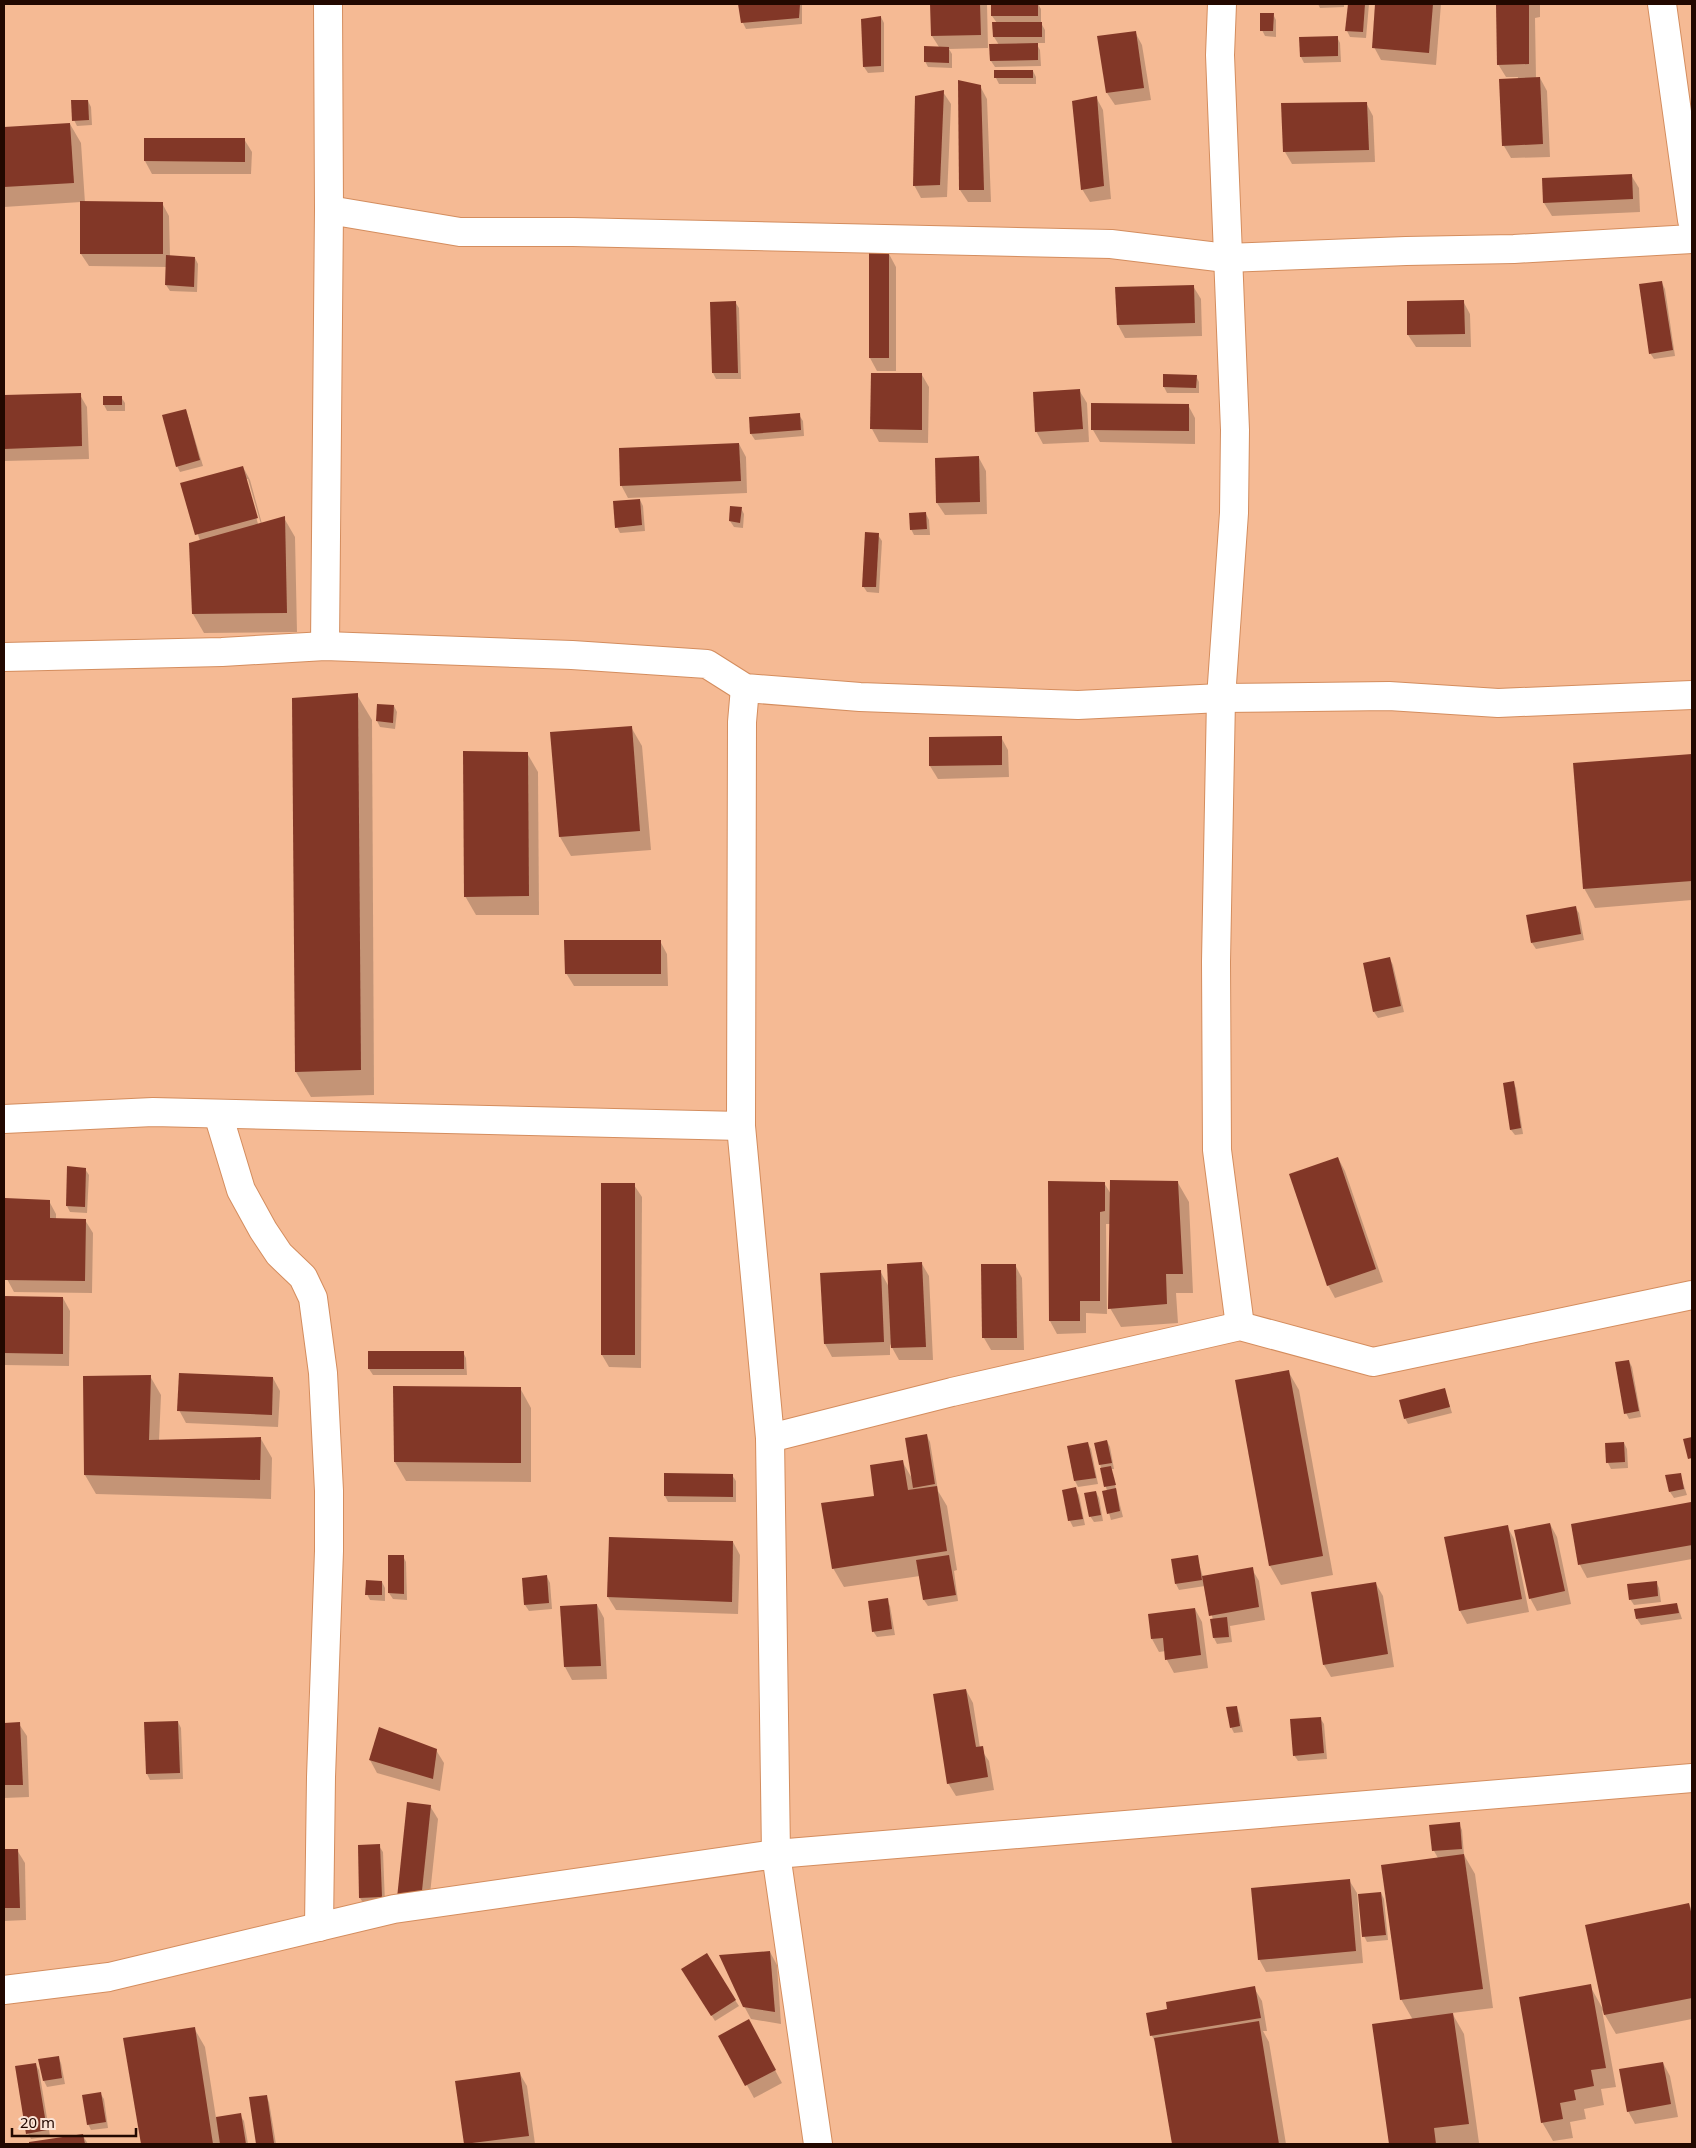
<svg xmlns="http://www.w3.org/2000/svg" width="1696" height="2148" viewBox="0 0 1696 2148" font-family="'Noto Sans',sans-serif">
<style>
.shadow{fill:#0003;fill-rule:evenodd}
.building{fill:#823727}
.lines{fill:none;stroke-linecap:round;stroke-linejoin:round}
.minor-casing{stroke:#d48d5e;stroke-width:30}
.minor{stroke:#fff;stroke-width:28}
</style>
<rect width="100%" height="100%" fill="#f5ba94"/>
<!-- shadow -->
<g class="shadow">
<polygon points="739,4 802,4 802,24 746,29 743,23"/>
<polygon points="931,4 987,4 988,48 949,49 952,54 952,68 928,67 925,61 939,47 932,36"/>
<polygon points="992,4 1038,4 1041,9 1041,23 1045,30 1045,43 1036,43 1040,50 1041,66 995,67 991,61 999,45 994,37 997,23 992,16"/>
<polygon points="1318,4 1344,4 1344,7 1320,8"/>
<polygon points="1349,4 1369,4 1366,38 1350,37 1347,31"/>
<polygon points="1377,4 1441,4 1436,65 1381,60 1374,47"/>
<polygon points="1498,4 1540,4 1540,17 1535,18 1536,78 1540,78 1547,91 1550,157 1511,158 1504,146 1518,77 1506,77 1498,64"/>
<polygon points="1273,14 1276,20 1276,37 1265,36 1262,30"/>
<polygon points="881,17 884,23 884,72 868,73 864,67"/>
<polygon points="1135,32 1142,45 1151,100 1115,105 1107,93"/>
<polygon points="1337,37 1340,43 1341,62 1304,63 1301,57"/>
<polygon points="1033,71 1036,77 1036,84 999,84 996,78"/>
<polygon points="980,86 987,99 991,202 968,202 960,190"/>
<polygon points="943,92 951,104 947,197 921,198 914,185"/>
<polygon points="1096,97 1103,110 1111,199 1090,202 1082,189"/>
<polygon points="88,101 91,107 92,125 77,126 74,120"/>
<polygon points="1366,103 1373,116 1375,162 1292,164 1285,152"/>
<polygon points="70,124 81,143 85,203 162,203 169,216 170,257 195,258 198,264 197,292 170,291 166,285 167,267 89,266 81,254 81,202 4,207 4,128"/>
<polygon points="244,139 252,152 251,174 152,174 145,161"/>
<polygon points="1631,175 1639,188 1640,212 1552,216 1544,203 1543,179"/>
<polygon points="870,254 889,254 896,267 896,371 877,371 870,358"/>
<polygon points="1662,283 1665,289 1675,356 1654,359 1650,353"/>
<polygon points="1193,286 1201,299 1202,336 1125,338 1118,325"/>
<polygon points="1463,301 1470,314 1471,347 1416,347 1408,335"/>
<polygon points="735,302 739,308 741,379 716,379 713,373"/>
<polygon points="872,374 922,375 929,387 928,443 879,442 872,429"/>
<polygon points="1196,376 1199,382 1199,393 1167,393 1164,387"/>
<polygon points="1079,390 1087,403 1089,442 1043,444 1036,431"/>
<polygon points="80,395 87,407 89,459 4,461 4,396"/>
<polygon points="121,397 125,403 125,411 107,411 104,405"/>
<polygon points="1188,405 1195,418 1195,444 1100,442 1093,430"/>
<polygon points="186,410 203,466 180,472 177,466"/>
<polygon points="799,415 803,421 804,436 755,440 751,434"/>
<polygon points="739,444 746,457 747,493 628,498 621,485"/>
<polygon points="979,458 986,471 987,514 945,515 937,503"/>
<path d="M243 467 250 480 262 524 284 518 295 537 297 632 204 633 193 614 200 541 182 484ZM246 479H248L261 524H258Z"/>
<polygon points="640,500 643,506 645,531 620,533 617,527"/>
<polygon points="741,508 744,514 743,528 734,527 730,521"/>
<polygon points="926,514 929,520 930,535 914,535 911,529"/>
<polygon points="878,535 882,541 879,593 867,592 863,586"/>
<polygon points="357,695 372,720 374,1095 311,1097 296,1072"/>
<polygon points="378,705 394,706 397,712 395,729 380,727 377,721"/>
<polygon points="631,727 642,746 651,850 571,856 560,837"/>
<polygon points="1001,737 1008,750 1009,777 938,779 930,766"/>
<polygon points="527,753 538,772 539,915 476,915 465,896"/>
<polygon points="1692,756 1692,900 1595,908 1584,888 1574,764"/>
<polygon points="1575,907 1579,913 1584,940 1536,949 1532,943"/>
<polygon points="660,941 667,954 668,986 574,986 566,973"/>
<polygon points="1390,959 1393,965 1404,1012 1378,1018 1374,1012"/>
<polygon points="1513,1082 1516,1088 1523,1134 1515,1135 1511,1130"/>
<polygon points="1338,1158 1345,1171 1383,1282 1335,1298 1328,1285"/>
<polygon points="85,1169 89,1175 87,1213 70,1212 67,1206"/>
<polygon points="1104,1183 1111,1194 1178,1183 1189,1202 1193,1293 1176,1293 1178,1323 1121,1327 1110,1308 1110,1224 1106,1224 1107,1314 1086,1313 1086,1333 1057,1334 1050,1321"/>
<polygon points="634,1185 642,1197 641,1368 609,1367 602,1355"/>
<polygon points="49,1201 56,1214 56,1220 85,1220 93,1233 92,1293 14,1292 7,1279"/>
<polygon points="922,1264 929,1276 933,1360 899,1360 890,1344 890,1355 832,1357 825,1344 822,1274 880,1271 889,1287"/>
<polygon points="1015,1265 1022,1278 1024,1350 991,1350 984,1338"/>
<polygon points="4,1297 63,1298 70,1311 69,1366 4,1365"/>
<polygon points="463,1352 466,1358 467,1375 373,1375 369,1369"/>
<polygon points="1629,1361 1632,1367 1641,1417 1629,1419 1626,1413"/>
<polygon points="1288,1371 1299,1390 1333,1575 1281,1585 1270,1566"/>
<polygon points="150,1376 161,1395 159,1441 261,1439 272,1458 271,1499 96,1494 85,1475 84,1378"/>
<polygon points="273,1378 280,1391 278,1427 186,1423 179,1410"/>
<polygon points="520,1388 531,1408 531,1482 406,1481 395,1462"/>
<polygon points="1445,1390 1452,1413 1408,1424 1405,1418"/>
<polygon points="927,1436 930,1442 938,1491 947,1506 957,1570 954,1571 958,1601 928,1606 924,1600 920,1576 844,1587 833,1568 876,1497 902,1461 913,1480"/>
<polygon points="1107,1441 1110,1447 1114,1469 1111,1469 1123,1517 1111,1520 1103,1492 1107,1491 1100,1464"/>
<polygon points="1624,1443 1627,1449 1628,1468 1611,1469 1608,1463"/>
<polygon points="1088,1444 1091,1449 1098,1484 1078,1487 1075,1481 1068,1447"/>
<polygon points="1680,1474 1687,1495 1674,1498 1670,1492"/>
<polygon points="732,1475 736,1481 736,1502 668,1502 665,1496"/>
<polygon points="1075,1489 1079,1495 1085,1525 1073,1527 1070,1521 1064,1491"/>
<polygon points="1096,1492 1099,1498 1103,1521 1094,1522 1090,1516"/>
<polygon points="1690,1504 1692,1508 1692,1559 1587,1578 1580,1565 1573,1525"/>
<polygon points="1550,1524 1557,1537 1571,1604 1537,1611 1530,1598"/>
<polygon points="1507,1526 1514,1539 1529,1612 1467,1624 1460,1611 1445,1538"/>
<polygon points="733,1542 740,1555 738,1614 616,1610 608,1597"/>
<polygon points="389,1556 403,1556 406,1562 407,1600 393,1599 389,1593"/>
<polygon points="1197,1557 1203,1577 1252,1569 1259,1581 1265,1620 1230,1626 1232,1642 1217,1644 1214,1638 1213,1620 1205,1586 1179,1590 1176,1584"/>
<polygon points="547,1577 550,1583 552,1609 529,1611 525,1605"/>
<polygon points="382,1582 385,1588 385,1601 370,1600 367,1594"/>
<polygon points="1656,1582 1659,1588 1661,1602 1634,1605 1630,1599"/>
<polygon points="1376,1584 1383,1596 1394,1667 1331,1677 1324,1665"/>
<polygon points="887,1600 890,1606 895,1635 877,1637 873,1631"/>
<polygon points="1677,1604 1682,1619 1641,1625 1637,1619"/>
<polygon points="597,1605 604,1618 607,1679 572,1680 565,1667 562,1607"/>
<polygon points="1195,1609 1202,1622 1208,1668 1174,1673 1167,1660 1166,1651 1159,1652 1152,1639"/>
<polygon points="966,1690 973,1703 980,1748 989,1761 994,1790 956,1796 948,1783"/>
<polygon points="1236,1707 1239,1713 1243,1732 1234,1733 1231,1727"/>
<polygon points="1320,1718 1324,1724 1327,1759 1298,1761 1294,1755"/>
<polygon points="178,1722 181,1728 183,1779 150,1780 147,1774"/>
<polygon points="4,1724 19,1724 27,1736 29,1797 4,1798"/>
<polygon points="436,1750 444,1763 440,1791 377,1773 370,1760"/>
<polygon points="430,1806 438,1819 428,1913 406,1910"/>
<polygon points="1459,1824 1462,1830 1464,1855 1475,1874 1493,2008 1452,2013 1464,2034 1479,2143 1390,2144 1373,2025 1413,2020 1401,1999 1438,1858 1434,1851 1431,1826"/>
<polygon points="379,1846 383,1852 385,1903 364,1904 360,1898"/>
<polygon points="4,1850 17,1850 25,1863 26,1920 4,1921"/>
<polygon points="1349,1880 1357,1893 1363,1963 1266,1972 1259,1959"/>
<polygon points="1381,1893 1384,1899 1388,1940 1367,1942 1364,1936"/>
<polygon points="1689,1904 1692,1910 1692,2019 1616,2034 1602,2010 1616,2087 1601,2089 1604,2105 1584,2109 1586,2119 1570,2122 1573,2138 1553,2141 1542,2122 1590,1986 1603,2009"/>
<polygon points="770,1952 777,1965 781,2024 751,2019 744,2006"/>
<polygon points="686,1975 735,2000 739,2006 715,2021"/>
<polygon points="1254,1988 1262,2001 1267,2031 1263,2031 1269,2042 1286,2144 1173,2144 1157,2045 1152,2036 1148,2014"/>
<polygon points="194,2028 205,2047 216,2118 240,2115 244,2121 248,2144 142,2144 125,2039"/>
<polygon points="755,2033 782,2083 754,2098 720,2036"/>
<polygon points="58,2057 61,2063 65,2084 47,2087 44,2081 40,2060"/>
<polygon points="1663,2063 1670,2076 1678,2117 1635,2124 1628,2111"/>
<polygon points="35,2064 39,2070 50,2136 31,2139 28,2133"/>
<polygon points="520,2074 527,2086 535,2144 465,2144 456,2082"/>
<polygon points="100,2093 104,2099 108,2128 91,2130 88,2124"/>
<polygon points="266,2096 269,2102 276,2144 258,2144 250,2098"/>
<polygon points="83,2136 88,2144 30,2143"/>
</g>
<!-- building -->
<g class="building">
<polygon points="738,4 800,4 799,18 741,23"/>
<polygon points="930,4 980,4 981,35 931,36"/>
<rect x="991" y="4" width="47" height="12"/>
<polygon points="1348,4 1365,4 1363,32 1345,31"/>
<polygon points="1375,4 1433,4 1429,53 1372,48"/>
<polygon points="1496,4 1529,4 1529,64 1497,65"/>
<polygon points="1260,13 1274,13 1273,31 1260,31"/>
<polygon points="881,16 881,66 863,67 861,19"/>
<polygon points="992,22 1042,22 1042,37 993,37"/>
<polygon points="1136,31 1144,88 1106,93 1097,36"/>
<polygon points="1338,36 1338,56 1300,57 1299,37"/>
<polygon points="1038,43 1038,60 990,61 989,44"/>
<polygon points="924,46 949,47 949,63 924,62"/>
<rect x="994" y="70" width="39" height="8"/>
<polygon points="1540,77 1543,144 1502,146 1499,79"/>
<polygon points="958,80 981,85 984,190 959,190"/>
<polygon points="944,90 940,185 913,186 915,96"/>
<polygon points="1097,96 1104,186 1081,190 1072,101"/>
<polygon points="71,100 88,100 89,120 72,121"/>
<polygon points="1367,102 1369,150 1283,152 1281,103"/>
<polygon points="70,123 74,183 4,187 4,127"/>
<polygon points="144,138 245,138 245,162 144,161"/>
<polygon points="1632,174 1633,199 1543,203 1542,178"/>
<polygon points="80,201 163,202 163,254 80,254"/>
<rect x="869" y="253" width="20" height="105"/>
<polygon points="166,255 195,257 194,287 165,285"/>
<polygon points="1662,281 1673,350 1649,354 1639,284"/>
<polygon points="1194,285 1195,323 1117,325 1115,287"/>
<polygon points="1464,300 1465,334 1407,335 1407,301"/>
<polygon points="736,301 738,373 712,373 710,302"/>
<polygon points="871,373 922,373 922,430 870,429"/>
<polygon points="1163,374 1197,375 1196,388 1163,387"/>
<polygon points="1080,389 1083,429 1035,432 1033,392"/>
<polygon points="81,393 82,446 4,449 4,395"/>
<rect x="103" y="396" width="19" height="9"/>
<polygon points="1091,403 1189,404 1189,431 1091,430"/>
<polygon points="186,409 200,460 176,467 162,415"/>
<polygon points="800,413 801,430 750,434 749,417"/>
<polygon points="739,443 741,481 620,486 619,448"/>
<polygon points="979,456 980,502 936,503 935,458"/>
<polygon points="243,466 258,518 195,535 180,483"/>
<polygon points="640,499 642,525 615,528 613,501"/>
<polygon points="730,506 742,507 740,523 729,521"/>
<polygon points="926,512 927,529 910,530 909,513"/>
<polygon points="285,516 287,613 192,614 189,543"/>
<polygon points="865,532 879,533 876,587 862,587"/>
<polygon points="358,693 361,1070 295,1072 292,698"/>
<polygon points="377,704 394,705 393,723 376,721"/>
<polygon points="632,726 640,831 559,837 550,732"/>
<polygon points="1002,736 1002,765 929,766 929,737"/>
<polygon points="463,751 528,752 529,896 464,897"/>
<polygon points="1692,754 1692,881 1583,889 1573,763"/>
<polygon points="1576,906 1581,934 1531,943 1526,915"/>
<polygon points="564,940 661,940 661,974 565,974"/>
<polygon points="1390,957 1401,1006 1373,1012 1363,963"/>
<polygon points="1514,1081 1521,1128 1510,1130 1503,1083"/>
<polygon points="1338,1157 1376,1269 1327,1286 1289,1174"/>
<polygon points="67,1166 86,1168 85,1207 66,1206"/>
<polygon points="1110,1180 1178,1181 1183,1274 1166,1274 1167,1304 1108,1309"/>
<polygon points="1048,1181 1105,1182 1105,1211 1100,1212 1100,1301 1080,1301 1080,1321 1049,1321"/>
<rect x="601" y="1183" width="34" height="172"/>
<polygon points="5,1198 50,1200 50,1218 86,1219 85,1281 5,1280"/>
<polygon points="922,1262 926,1347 891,1348 887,1264"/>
<polygon points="981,1264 1016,1264 1017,1338 982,1338"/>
<polygon points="881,1270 884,1342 824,1344 820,1273"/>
<polygon points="4,1296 63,1297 63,1354 4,1353"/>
<rect x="368" y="1351" width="96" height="18"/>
<polygon points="1629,1360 1639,1411 1624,1414 1615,1362"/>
<polygon points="1289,1370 1323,1556 1269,1566 1235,1380"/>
<polygon points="179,1373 273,1377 272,1415 177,1411"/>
<polygon points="151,1375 149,1440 261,1437 260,1480 84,1475 83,1376"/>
<polygon points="393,1386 521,1387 521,1463 394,1462"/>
<polygon points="1445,1388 1450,1407 1404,1419 1399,1400"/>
<polygon points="927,1434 935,1484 913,1488 905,1438"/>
<polygon points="1692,1437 1692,1458 1688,1459 1683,1439"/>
<polygon points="1107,1440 1112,1463 1099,1465 1094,1443"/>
<polygon points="1088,1442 1096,1478 1074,1481 1067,1446"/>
<polygon points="1624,1442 1625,1462 1606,1463 1605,1443"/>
<polygon points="903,1460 908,1490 937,1486 947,1551 832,1569 821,1503 874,1496 870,1465"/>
<polygon points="1111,1466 1116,1485 1104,1487 1100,1468"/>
<polygon points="664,1473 733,1474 733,1497 664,1496"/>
<polygon points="1681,1473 1684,1489 1669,1492 1665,1475"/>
<polygon points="1076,1487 1083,1519 1068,1521 1062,1490"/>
<polygon points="1116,1488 1120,1511 1107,1514 1102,1491"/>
<polygon points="1096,1491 1101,1515 1089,1517 1084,1493"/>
<polygon points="1691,1502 1692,1545 1578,1565 1571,1524"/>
<polygon points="1550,1523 1565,1591 1529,1599 1514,1530"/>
<polygon points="1508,1525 1522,1599 1459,1611 1444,1537"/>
<polygon points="609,1537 733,1541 732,1602 607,1597"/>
<polygon points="388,1555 404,1555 404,1594 388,1593"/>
<polygon points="949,1555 956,1595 923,1600 916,1560"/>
<polygon points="1198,1555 1202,1580 1175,1584 1171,1559"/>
<polygon points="1253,1567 1259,1607 1209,1616 1202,1576"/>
<polygon points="547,1575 549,1603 524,1605 522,1578"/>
<polygon points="366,1580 382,1581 382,1595 365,1595"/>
<polygon points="1657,1581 1658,1596 1629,1600 1627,1584"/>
<polygon points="1376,1582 1388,1654 1323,1665 1311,1592"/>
<polygon points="888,1598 892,1629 872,1632 868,1601"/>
<polygon points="1677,1603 1679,1613 1636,1619 1634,1609"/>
<polygon points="597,1604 601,1666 564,1667 560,1606"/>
<polygon points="1195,1608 1201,1655 1165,1660 1163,1638 1151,1639 1148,1614"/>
<polygon points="1227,1617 1229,1637 1213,1638 1210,1619"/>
<polygon points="966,1689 976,1747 983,1746 988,1777 947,1784 933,1694"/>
<polygon points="1237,1706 1240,1726 1230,1728 1226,1707"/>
<polygon points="1321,1717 1324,1753 1293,1756 1290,1719"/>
<polygon points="178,1721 180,1773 146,1774 144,1722"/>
<polygon points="20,1722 23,1785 4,1785 4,1723"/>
<polygon points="379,1727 437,1749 433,1779 369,1760"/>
<polygon points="407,1802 431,1805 421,1900 397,1898"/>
<polygon points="1460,1822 1462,1849 1432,1851 1429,1825"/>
<polygon points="380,1844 382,1897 359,1898 358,1845"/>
<polygon points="4,1849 18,1849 20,1908 4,1908"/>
<polygon points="1464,1854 1483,1989 1400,2000 1381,1865"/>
<polygon points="1350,1879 1356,1951 1258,1960 1251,1888"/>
<polygon points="1381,1892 1386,1935 1362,1937 1358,1894"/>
<polygon points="1689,1903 1692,1916 1692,1998 1604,2015 1585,1925"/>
<polygon points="770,1951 775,2012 743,2007 719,1955"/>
<polygon points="707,1953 736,2000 711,2016 681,1969"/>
<polygon points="1591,1984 1606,2068 1591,2070 1594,2086 1574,2090 1576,2100 1560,2103 1563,2119 1541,2123 1519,1997"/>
<polygon points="1255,1986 1261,2018 1150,2036 1146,2013 1167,2009 1166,2002"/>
<polygon points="1453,2013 1469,2124 1434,2128 1436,2144 1389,2144 1372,2024"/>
<polygon points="749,2019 776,2070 745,2086 718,2036"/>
<polygon points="1259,2021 1279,2144 1172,2144 1154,2038"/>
<polygon points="195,2027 213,2144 141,2144 123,2038"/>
<polygon points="59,2056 62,2078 43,2081 38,2059"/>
<polygon points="1663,2062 1671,2104 1627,2112 1619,2069"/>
<polygon points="36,2063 47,2130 26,2134 15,2066"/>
<polygon points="520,2072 529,2136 464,2144 455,2081"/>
<polygon points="101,2092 106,2122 87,2125 82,2095"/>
<polygon points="267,2095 274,2143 256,2144 249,2097"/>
<polygon points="241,2113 246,2144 220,2144 216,2117"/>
<polygon points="83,2134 85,2144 29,2144 29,2142"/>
</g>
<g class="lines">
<defs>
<g id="minor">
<polyline points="1222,4 1220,55 1235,430 1234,513 1221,698 1216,962 1217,1150 1240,1326"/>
<polyline points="1662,4 1692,220"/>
<polyline points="329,210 460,232 573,232 1111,244 1226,258 1406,251 1514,249 1692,239"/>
<polyline points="325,646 329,210 328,4"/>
<polyline points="4,657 222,652 325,646 572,655 707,664 745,688 860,697 1078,705 1221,698 1389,696 1498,703 1692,695"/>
<polyline points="745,688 742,722 741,1126 770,1438 776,1854 818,2144"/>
<polyline points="218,1114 241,1190 263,1230 279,1254 303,1277 313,1298 323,1373 329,1491 329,1551 321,1777 319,1927"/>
<polyline points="4,1119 153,1112 741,1126"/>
<polyline points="770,1438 952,1392 1240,1326 1373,1362 1692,1295"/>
<polyline points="4,1990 109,1977 394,1909 776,1854 1692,1778"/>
</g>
</defs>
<!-- minor casing -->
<use href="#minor" class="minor-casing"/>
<!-- minor -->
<use href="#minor" class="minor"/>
</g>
<!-- border -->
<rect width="1696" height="2148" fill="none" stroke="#220800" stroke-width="10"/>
<!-- scale -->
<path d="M12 2128v8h124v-8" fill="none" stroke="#220800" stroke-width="2.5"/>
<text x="20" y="2128" font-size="15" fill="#220800" stroke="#fbe4d6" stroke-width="4" paint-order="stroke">20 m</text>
</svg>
